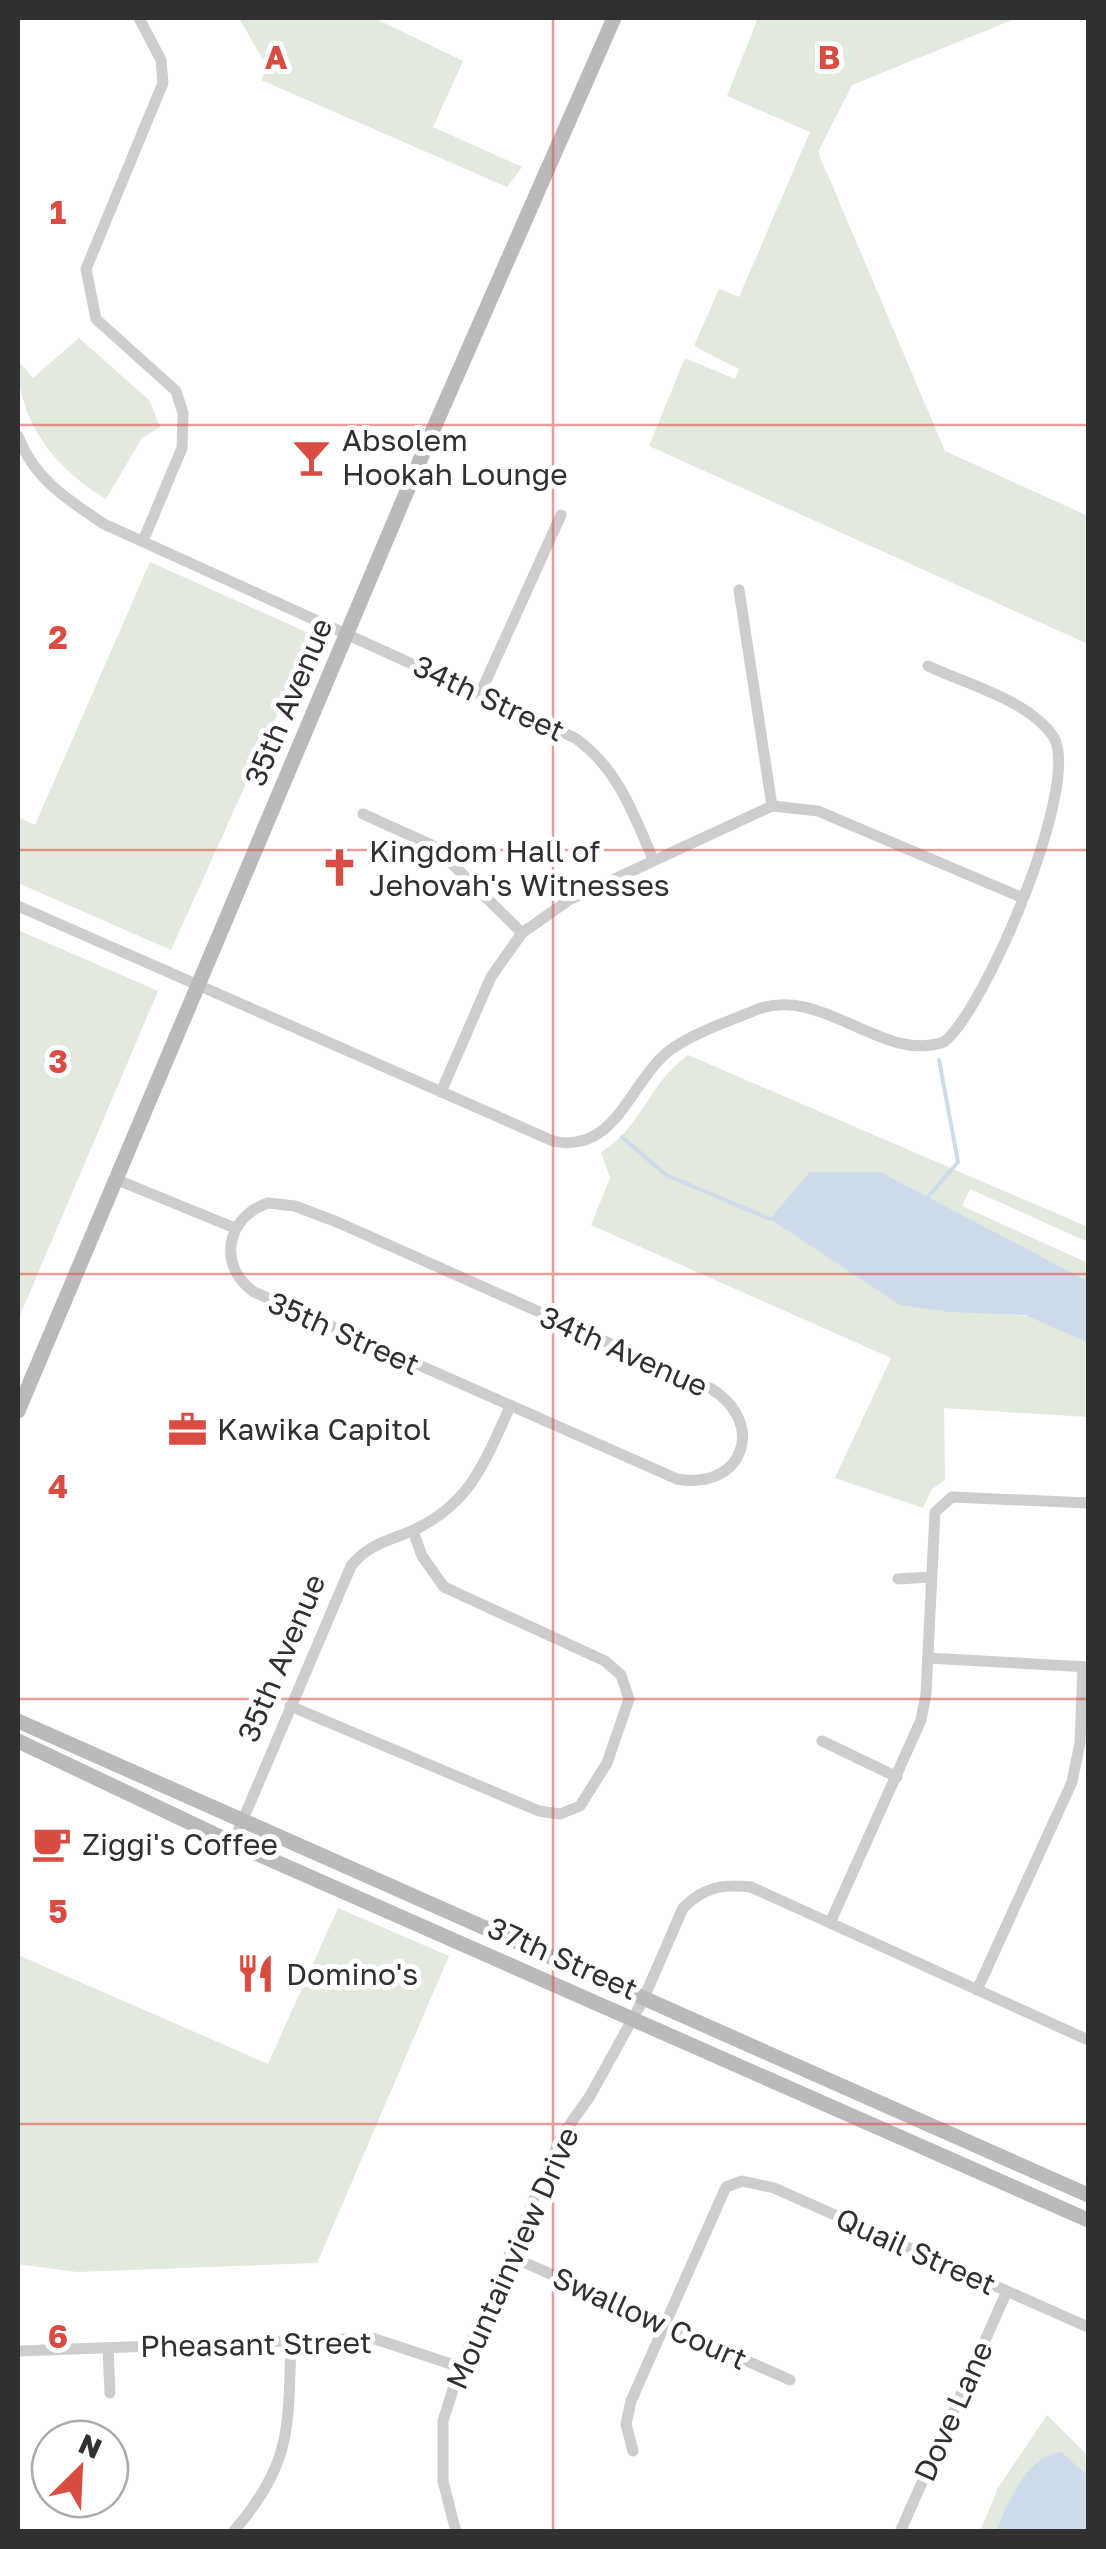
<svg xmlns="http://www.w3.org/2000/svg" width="1106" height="2549" viewBox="0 0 1106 2549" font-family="'Golos Text',sans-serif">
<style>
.green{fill:#e2e9dd}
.water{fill:#cedbea}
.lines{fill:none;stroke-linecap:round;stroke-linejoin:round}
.stream{stroke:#cedbea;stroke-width:4}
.street{stroke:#cdcdcd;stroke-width:11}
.secondary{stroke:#bababa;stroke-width:15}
.grid{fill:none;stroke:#d94c41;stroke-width:2.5;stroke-opacity:0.55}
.labels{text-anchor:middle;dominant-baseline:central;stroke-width:10;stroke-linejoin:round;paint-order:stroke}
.poi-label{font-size:30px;fill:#303030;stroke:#fff;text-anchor:start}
.street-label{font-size:30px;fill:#303030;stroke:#fff}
.grid-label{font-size:32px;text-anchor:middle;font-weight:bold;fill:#d94c41;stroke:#fff;stroke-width:10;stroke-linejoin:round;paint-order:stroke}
</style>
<rect width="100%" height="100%" fill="#fff"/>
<!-- green -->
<g class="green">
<polygon points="239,18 374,18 463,61 433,127 522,167 507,187 261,80 267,67"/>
<polygon points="758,18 1017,18 852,85 818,152 945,451 1088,516 1088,644 649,446 685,358 735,379 739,369 694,346 719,289 739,297 810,132 727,96"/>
<path d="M79 338 150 401 160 427 142 438 106 499C56 470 17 420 18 361L33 378Z"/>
<polygon points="150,562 313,635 171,950 18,883 18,817 35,825"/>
<polygon points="18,930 158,991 18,1320"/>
<path d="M688 1055 1088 1227V1242L970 1189 962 1206 1088 1263V1281L881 1172 900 1304 1028 1316 1088 1343V1417L944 1408 945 1480 932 1489 923 1508 835 1478 891 1358 591 1225 610 1178 601 1152C641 1129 647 1085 688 1055Z"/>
<polygon points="338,1908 449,1956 317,2263 77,2272 18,2264 18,1955 268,2064"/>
<polygon points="1047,2415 1088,2456 1088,2531 980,2532 998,2488"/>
</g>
<!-- water -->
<g class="water">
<polygon points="810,1172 881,1172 1088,1281 1088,1343 1025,1315 949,1312 900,1305 770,1219"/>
<path d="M1061 2452 1088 2476V2531H996C1008 2504 1026 2456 1061 2452Z"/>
</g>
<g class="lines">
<!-- stream -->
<g class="stream">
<polyline points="622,1137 666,1175 770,1219"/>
<polyline points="927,1198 958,1162 939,1060"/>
</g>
<!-- street -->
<g class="street">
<polyline points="139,18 161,60 163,83 86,269 96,319 176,391 183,413 182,448 143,541"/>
<path d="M18 436C34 479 67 499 104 524L575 738C617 767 633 813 653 859"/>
<polyline points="739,590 772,806"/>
<polyline points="480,694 561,515"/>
<polyline points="363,814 434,846 522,933"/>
<path d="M18 906 553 1141C616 1155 629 1082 670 1050 694 1033 727 1022 753 1011 821 982 880 1064 944 1042 985 1010 1083 781 1053 736 1028 700 966 684 928 666"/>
<polyline points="441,1092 491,977 522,933 569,900 772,806 818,811 1023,898"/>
<polyline points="115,1179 235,1228"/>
<path d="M268 1203 295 1206 337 1222 710 1388C768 1423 743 1491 677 1479L254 1292C217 1266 226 1217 268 1203Z"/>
<polyline points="898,1579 931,1577"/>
<polyline points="928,1658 1088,1667"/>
<polyline points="290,1706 539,1811 560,1814 580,1806 607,1763 629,1699 621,1675 605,1661 444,1587 422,1556 413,1531"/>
<polyline points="822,1741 897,1777"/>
<path d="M233 1843 351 1566C370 1542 393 1540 418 1528 473 1500 485 1460 510 1407"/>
<polyline points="830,1923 921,1720 926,1694 935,1512 952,1497 1088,1503"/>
<polyline points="977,1990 1072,1782 1080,1743 1083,1667"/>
<polyline points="510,2256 790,2380"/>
<polyline points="108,2348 110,2393"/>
<polyline points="18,2351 372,2338 460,2367"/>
<polyline points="633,2451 626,2424 631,2401 726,2187 742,2181 774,2188 1088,2327"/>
<path d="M233 2532C293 2463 288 2427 291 2340"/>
<path d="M456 2532 443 2481V2421L460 2367 561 2137 590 2096 643 2000 683 1908C704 1887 722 1884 751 1887L1088 2040"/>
<polyline points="900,2532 1007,2291"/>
</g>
<!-- secondary -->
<g class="secondary">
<polyline points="18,1411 429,439 614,18"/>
<polyline points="18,1721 1088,2195"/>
<polyline points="18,1741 233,1843 1088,2220"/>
</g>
</g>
<!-- grid -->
<path class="grid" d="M553 18V2532M18 425H1088M18 850H1088M18 1274H1088M18 1699H1088M18 2124H1088"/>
<!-- icons -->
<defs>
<symbol id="bar-bare" viewBox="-9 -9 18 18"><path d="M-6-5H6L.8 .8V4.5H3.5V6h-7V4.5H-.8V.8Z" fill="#d94c41" stroke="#fff" stroke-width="2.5" paint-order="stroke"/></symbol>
<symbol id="church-bare" viewBox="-9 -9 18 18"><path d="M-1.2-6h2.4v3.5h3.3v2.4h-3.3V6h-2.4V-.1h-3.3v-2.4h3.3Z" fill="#d94c41" stroke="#fff" stroke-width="2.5" paint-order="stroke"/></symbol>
<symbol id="office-bare" viewBox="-9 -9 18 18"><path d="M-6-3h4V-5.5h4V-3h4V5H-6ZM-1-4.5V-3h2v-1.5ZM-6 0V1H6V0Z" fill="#d94c41" stroke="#fff" stroke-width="2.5" paint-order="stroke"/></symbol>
<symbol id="cafe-bare" viewBox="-9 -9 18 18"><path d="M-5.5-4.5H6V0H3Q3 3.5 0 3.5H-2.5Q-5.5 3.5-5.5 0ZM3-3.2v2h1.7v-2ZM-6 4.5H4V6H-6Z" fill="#d94c41" stroke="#fff" stroke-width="2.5" paint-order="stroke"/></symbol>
<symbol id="restaurant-bare" viewBox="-9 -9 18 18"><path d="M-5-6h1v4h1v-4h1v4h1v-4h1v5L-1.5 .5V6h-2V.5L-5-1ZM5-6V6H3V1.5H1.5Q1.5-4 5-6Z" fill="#d94c41" stroke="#fff" stroke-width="2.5" paint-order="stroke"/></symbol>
</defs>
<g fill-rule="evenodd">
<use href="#bar-bare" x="284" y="430" width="55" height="55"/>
<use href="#church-bare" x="312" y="840" width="55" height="55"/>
<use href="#office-bare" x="160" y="1402" width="55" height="55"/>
<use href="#cafe-bare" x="24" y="1816" width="55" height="55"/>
<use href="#restaurant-bare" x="228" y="1946" width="55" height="55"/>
</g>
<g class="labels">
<!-- poi labels -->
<g class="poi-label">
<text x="342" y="440">Absolem<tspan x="342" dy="34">Hookah Lounge</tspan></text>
<text x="369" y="851">Kingdom Hall of<tspan x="369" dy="34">Jehovah's Witnesses</tspan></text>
<text x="217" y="1429">Kawika Capitol</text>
<text x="82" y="1844">Ziggi's Coffee</text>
<text x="286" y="1974">Domino's</text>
</g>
<!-- street labels -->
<g class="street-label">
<text transform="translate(489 698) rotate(25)">34th Street</text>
<text transform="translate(288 702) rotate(-67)">35th Avenue</text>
<text transform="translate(344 1333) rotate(24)">35th Street</text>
<text transform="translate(624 1351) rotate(24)">34th Avenue</text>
<text transform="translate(281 1658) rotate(-67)">35th Avenue</text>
<text transform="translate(563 1958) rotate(24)">37th Street</text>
<text transform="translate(916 2251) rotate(24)">Quail Street</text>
<text transform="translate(512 2258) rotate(-66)">Mountainview Drive</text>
<text transform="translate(650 2318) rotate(24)">Swallow Court</text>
<text transform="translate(256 2344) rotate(-1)">Pheasant Street</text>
<text transform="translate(953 2411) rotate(-66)">Dove Lane</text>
</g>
</g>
<g class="grid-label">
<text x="276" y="69">A</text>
<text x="829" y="69">B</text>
<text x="58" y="224">1</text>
<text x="58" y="649">2</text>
<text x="58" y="1073">3</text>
<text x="58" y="1498">4</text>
<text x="58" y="1923">5</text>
<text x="58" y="2348">6</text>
</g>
<!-- border -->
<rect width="1106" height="2549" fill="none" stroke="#303030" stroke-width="40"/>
<!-- north arrow -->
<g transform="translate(80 2469) rotate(24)"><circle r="48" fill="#ffffff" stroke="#acacac" stroke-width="2.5"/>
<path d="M0-8L18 38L0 25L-18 38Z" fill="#d94c41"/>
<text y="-15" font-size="28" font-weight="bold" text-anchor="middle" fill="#303030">N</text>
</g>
</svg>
